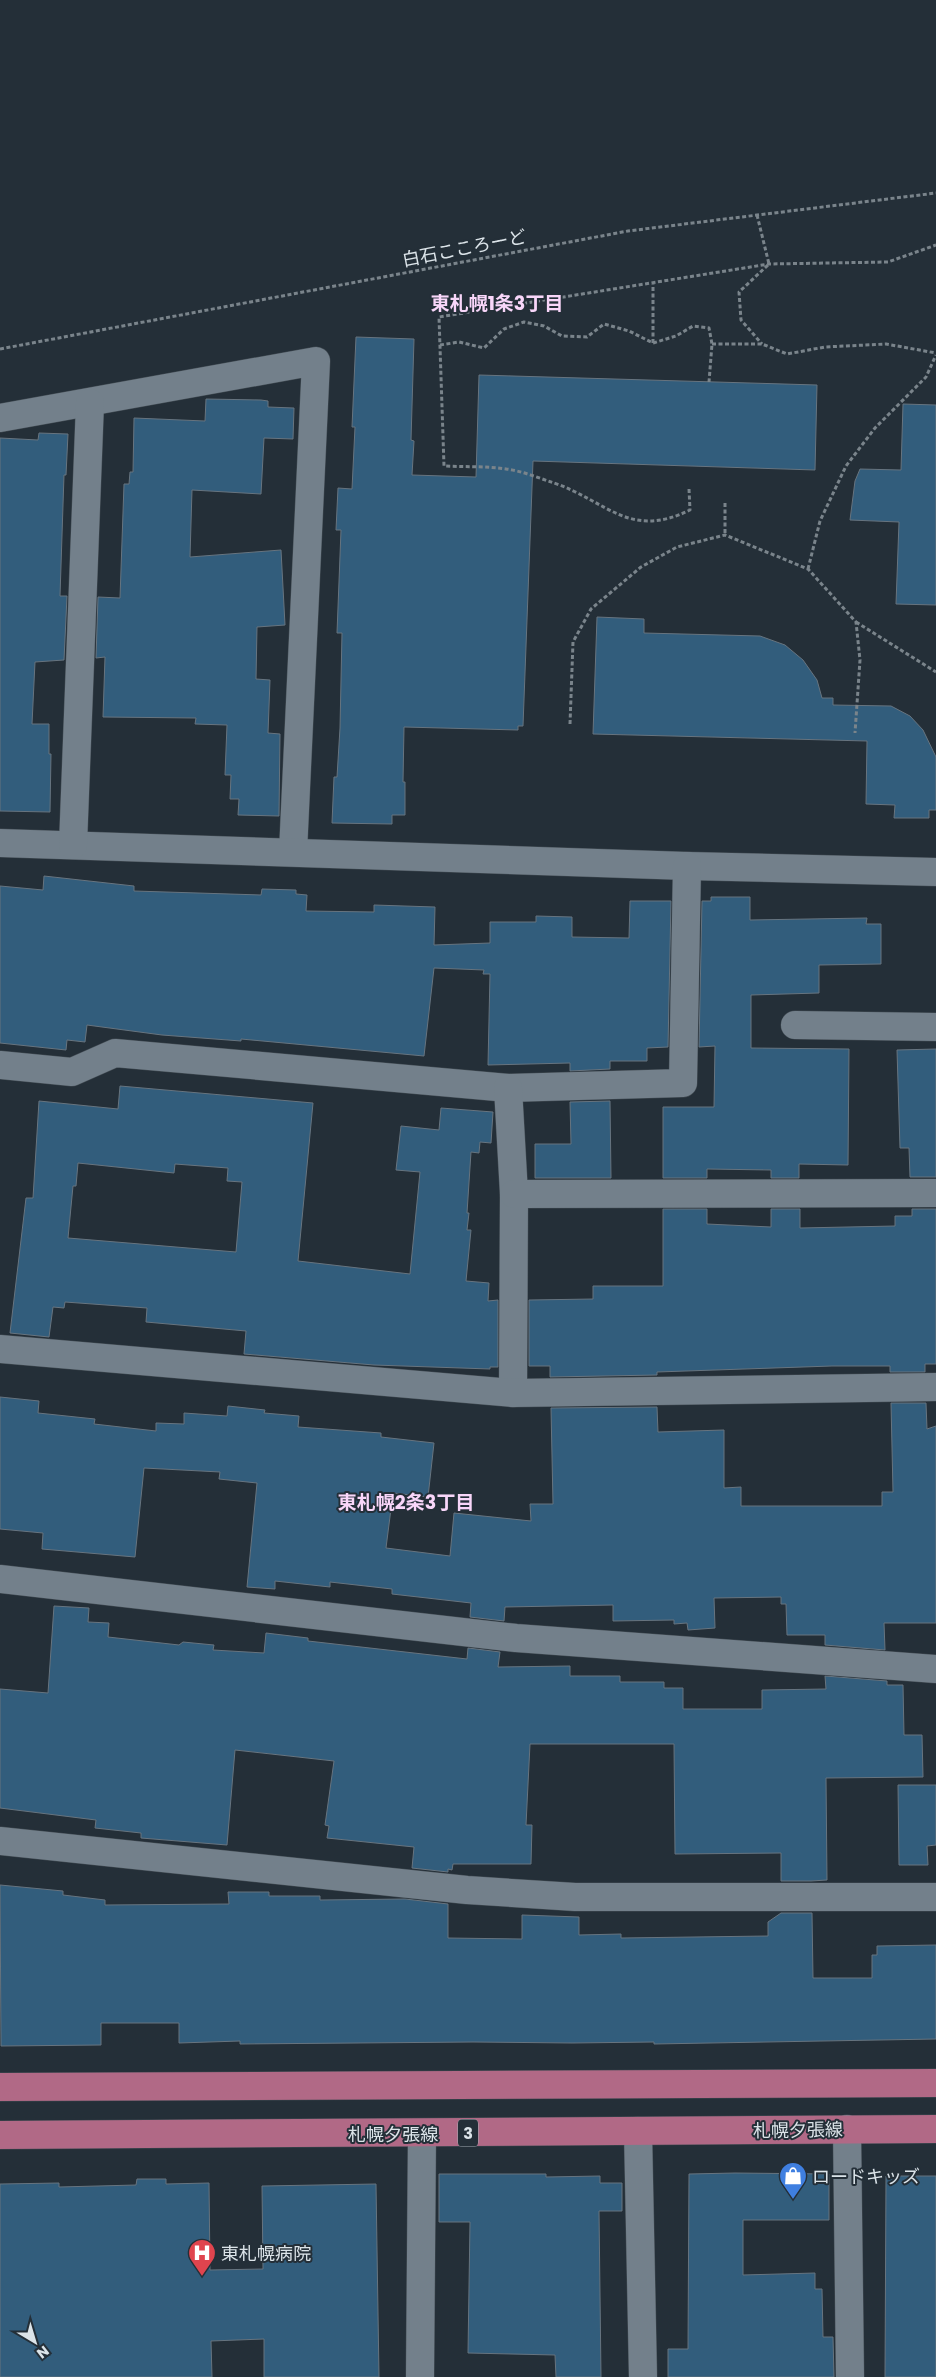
<svg xmlns="http://www.w3.org/2000/svg" width="936" height="2377" viewBox="0 0 936 2377" font-family="Poppins,'Noto Sans JP',sans-serif">
<style>
.building{fill:#325d7c;stroke:#67747f;fill-rule:evenodd}
.lines{fill:none;stroke-linecap:round;stroke-linejoin:round}
.minor-casing{stroke:#434c54;stroke-width:29}
.primary-casing{stroke:#434c54;stroke-width:29}
.path{stroke:#7a848b;stroke-width:3;stroke-dasharray:4 2.5;stroke-linecap:butt}
.minor{stroke:#73808b;stroke-width:28}
.primary{stroke:#b16986;stroke-width:28}
.labels{text-anchor:middle;dominant-baseline:central;stroke-width:4;stroke-linejoin:round;paint-order:stroke}
.shield{fill:#242f38;stroke:#a5aeb4;stroke-width:1}
.shield-label{font-size:16px;font-weight:bold;fill:#dce4e9}
.street-label{font-size:18px;fill:#dce4e9;stroke:#242f38}
.poi-label{font-size:18px;fill:#dce4e9;stroke:#242f38;text-anchor:start}
.neighbourhood-label{font-size:19px;font-weight:bold;fill:#f8d6f9;stroke:#242f38}
</style>
<rect width="100%" height="100%" fill="#242f38"/>
<!-- building -->
<g class="building">
<polygon points="356,337 414,339 411,440 414,441 412,475 476,477 479,375 817,385 815,470 533,461 523,726 518,726 518,730 404,727 403,782 405,782 405,815 392,815 392,824 332,823 334,777 337,777 340,728 342,633 337,633 341,530 336,530 338,488 352,489 355,427 352,427"/>
<polygon points="206,399 261,400 268,401 268,407 294,408 293,439 264,438 261,494 192,490 190,557 281,550 285,625 257,627 256,679 270,680 268,733 280,734 279,816 238,815 239,799 230,799 231,775 225,775 227,725 195,724 196,718 103,717 105,657 96,658 98,597 120,598 124,484 129,484 130,472 133,472 134,418 205,421"/>
<polygon points="903,404 936,405 936,605 896,604 899,522 850,520 855,481 860,469 901,470"/>
<polygon points="39,433 68,434 66,475 64,475 60,596 67,596 64,660 35,662 32,724 49,724 49,754 51,754 50,812 0,811 0,438 38,440"/>
<polygon points="597,617 644,619 644,633 760,636 785,645 803,660 817,680 822,698 833,698 833,705 891,706 910,716 923,730 936,757 936,810 929,810 929,818 894,818 895,805 866,804 867,741 593,734"/>
<polygon points="44,876 134,886 134,891 261,895 262,889 296,890 296,894 307,895 306,911 374,912 374,905 435,907 434,945 490,943 490,922 536,922 536,916 572,917 572,937 629,938 630,901 671,901 668,1047 647,1048 647,1061 610,1061 610,1069 570,1071 570,1063 488,1065 490,974 483,974 484,970 434,968 424,1056 241,1039 241,1041 162,1035 87,1025 85,1042 67,1040 66,1050 0,1043 0,886 43,890"/>
<polygon points="711,897 750,897 750,920 867,918 866,924 881,924 881,964 819,965 819,993 751,995 751,1048 849,1049 848,1165 799,1164 799,1178 771,1178 771,1170 707,1169 707,1178 663,1178 663,1107 714,1107 715,1046 699,1047 702,901 711,901"/>
<polygon points="936,1049 936,1177 910,1177 909,1148 900,1148 897,1050"/>
<path d="M120 1086 313 1103 298 1261 410 1274 420 1172 396 1170 401 1126 439 1130 441 1108 493 1112 491 1143 480 1142 479 1153 471 1152 467 1213H469L467 1230H471L466 1281 489 1283 488 1301 498 1300V1367H490V1369L374 1365 244 1354 246 1331 146 1322 147 1308 65 1302 64 1308 53 1307 49 1337 10 1333 26 1198H33L39 1101 118 1109ZM78 1163 174 1173 175 1164 228 1168 227 1181 242 1182 236 1252 68 1238 73 1186H76Z"/>
<polygon points="610,1101 611,1178 535,1178 535,1144 571,1144 570,1102"/>
<polygon points="663,1209 707,1209 707,1224 771,1227 771,1209 800,1209 800,1228 895,1226 895,1216 912,1216 912,1209 936,1209 936,1364 925,1364 925,1372 890,1372 890,1366 832,1366 657,1372 657,1375 550,1377 550,1366 529,1366 529,1300 593,1299 593,1286 663,1286"/>
<polygon points="0,1397 39,1401 38,1413 95,1419 94,1424 156,1431 156,1423 184,1424 184,1413 227,1416 228,1406 265,1410 264,1413 299,1416 298,1427 381,1433 381,1437 434,1443 428,1497 393,1493 386,1548 450,1556 454,1513 531,1521 530,1504 553,1504 551,1408 657,1407 658,1432 724,1430 724,1488 741,1487 741,1506 882,1506 882,1492 893,1492 891,1403 926,1403 927,1429 936,1426 936,1623 884,1623 885,1650 825,1645 825,1635 787,1635 786,1604 781,1604 781,1597 714,1598 715,1628 688,1630 687,1623 674,1624 674,1620 613,1621 613,1605 505,1607 504,1621 470,1617 471,1603 392,1594 392,1589 330,1582 330,1587 275,1581 275,1589 247,1587 257,1483 219,1479 220,1472 144,1468 135,1557 42,1549 43,1533 0,1529"/>
<polygon points="54,1606 89,1608 88,1622 109,1623 108,1637 179,1645 183,1642 214,1645 213,1650 264,1653 266,1633 308,1638 308,1641 467,1659 468,1648 500,1652 498,1667 570,1666 570,1676 620,1676 620,1682 664,1682 664,1688 683,1688 683,1709 762,1709 762,1690 826,1689 825,1676 887,1681 887,1685 903,1685 904,1735 922,1735 923,1777 826,1778 827,1880 811,1881 781,1881 781,1853 675,1854 674,1744 530,1744 526,1825 532,1825 531,1864 453,1864 452,1870 448,1869 448,1872 412,1868 414,1847 327,1838 329,1826 325,1825 334,1761 235,1750 227,1845 141,1838 141,1833 95,1828 96,1820 0,1808 0,1689 48,1693"/>
<polygon points="898,1785 936,1785 936,1845 927,1846 928,1865 899,1865"/>
<polygon points="0,1885 63,1891 63,1895 105,1900 105,1905 229,1904 228,1892 269,1892 269,1896 320,1896 320,1900 405,1899 448,1904 448,1938 522,1939 522,1915 579,1917 579,1935 621,1934 621,1938 768,1936 768,1922 781,1913 812,1913 813,1978 872,1978 872,1955 877,1955 877,1946 936,1945 936,2039 654,2044 654,2042 572,2043 473,2042 240,2044 240,2041 179,2043 179,2023 101,2023 101,2045 1,2046"/>
<polygon points="735,2173 829,2174 829,2220 743,2220 743,2275 815,2273 815,2289 822,2289 823,2337 833,2337 834,2377 668,2377 668,2349 688,2349 689,2174"/>
<polygon points="439,2174 546,2174 546,2177 600,2176 600,2183 622,2183 622,2211 599,2211 601,2377 556,2377 555,2355 468,2353 470,2222 439,2222"/>
<polygon points="886,2176 936,2176 936,2377 885,2377"/>
<polygon points="137,2179 166,2179 166,2184 209,2183 210,2270 263,2269 262,2186 376,2184 379,2377 264,2377 264,2339 211,2341 212,2377 0,2377 0,2184 59,2183 59,2187 136,2185"/>
</g>
<g class="lines">
<defs>
<g id="minor">
<polyline points="0,418 316,361 293,852"/>
<polyline points="0,843 687,866 936,872"/>
<polyline points="73,845 90,403"/>
<polyline points="795,1025 936,1027"/>
<polyline points="0,1065 72,1072 115,1053 508,1088 683,1083 687,866"/>
<polyline points="508,1088 514,1194 513,1393"/>
<polyline points="514,1194 936,1193"/>
<polyline points="0,1349 513,1393 936,1387"/>
<polyline points="0,1579 516,1638 936,1669"/>
<polyline points="0,1841 467,1890 575,1897 936,1897"/>
<polyline points="847,2129 850,2377"/>
<polyline points="638,2131 643,2377"/>
<polyline points="420,2377 422,2134"/>
</g>
<g id="primary">
<polyline points="0,2087 936,2083"/>
<polyline points="0,2135 936,2129"/>
</g>
</defs>
<!-- minor casing -->
<use href="#minor" class="minor-casing"/>
<!-- primary casing -->
<use href="#primary" class="primary-casing"/>
<!-- path -->
<g class="path">
<polyline points="757,215 769,264 739,292 741,320 762,344"/>
<polyline points="653,343 653,284"/>
<polyline points="712,344 762,344 787,354 825,347 886,344 936,353"/>
<polyline points="440,345 459,342 484,348 504,329 524,322 544,326 562,336 587,337 604,324 629,331 653,343 676,336 693,326 709,328 712,344 709,382"/>
<polyline points="0,349 628,231 936,193"/>
<path d="M689 489 690 510C629 540 607 501 554 483 539 478 522 471 506 469 486 466 465 467 444 466L439 317 769 264 888 262 936 245"/>
<polyline points="725,503 725,535"/>
<polyline points="808,569 820,521 846,466 875,428 926,377 936,355"/>
<polyline points="856,622 936,672"/>
<polyline points="570,724 573,642 591,609 641,567 677,547 725,535 808,569 856,622 860,660 855,733"/>
</g>
<!-- minor -->
<use href="#minor" class="minor"/>
<!-- primary -->
<use href="#primary" class="primary"/>
</g>
<!-- icons -->
<defs>
<symbol id="shop-pin" viewBox="-11 -11 22 30"><path d="M0 17L-7.5 6A9.5 9.5 0 1 1 7.5 6Z" fill="#3f7fe0" stroke="#242f38"/><path d="M-5-2.5h2.3a2.7 3.5 0 0 1 5.4 0H5L5.5 6h-11ZM-1.5-2.5h3a1.5 2.3 0 0 0-3 0Z" fill="#fff"/></symbol>
<symbol id="hospital-pin" viewBox="-11 -11 22 30"><path d="M0 17L-7.5 6A9.5 9.5 0 1 1 7.5 6Z" fill="#e0444e" stroke="#242f38"/><path d="M-5-5h3v3.5h4V-5h3V5h-3V1.5h-4V5h-3Z" fill="#fff"/></symbol>
</defs>
<g fill-rule="evenodd">
<use href="#shop-pin" x="777" y="2160" width="32" height="43"/>
<use href="#hospital-pin" x="186" y="2237" width="32" height="43"/>
</g>
<g class="labels">
<!-- shield labels -->
<rect class="shield" x="458" y="2119.5" width="20" height="27" rx="4"/>
<g class="shield-label">
<text x="468" y="2133">3</text>
</g>
<!-- street labels -->
<g class="street-label">
<text transform="translate(464 248) rotate(-11)">白石こころーど</text>
<text transform="translate(798 2130) rotate(-1)">札幌夕張線</text>
<text x="393" y="2134">札幌夕張線</text>
</g>
<!-- poi labels -->
<g class="poi-label">
<text x="812" y="2176">ロードキッズ</text>
<text x="221" y="2253">東札幌病院</text>
</g>
<!-- neighbourhood labels -->
<g class="neighbourhood-label">
<text x="497" y="303">東札幌1条3丁目</text>
<text x="406" y="1502">東札幌2条3丁目</text>
</g>
</g>
<!-- north arrow -->
<g transform="translate(35 2342) rotate(142)" stroke="#242f38" stroke-width="4" paint-order="stroke">
<path d="M0-4L9 19L0 12L-9 19Z" fill="#dce4e9"/>
<text y="-8" font-size="14" font-weight="bold" text-anchor="middle" fill="#dce4e9">N</text>
</g>
</svg>
